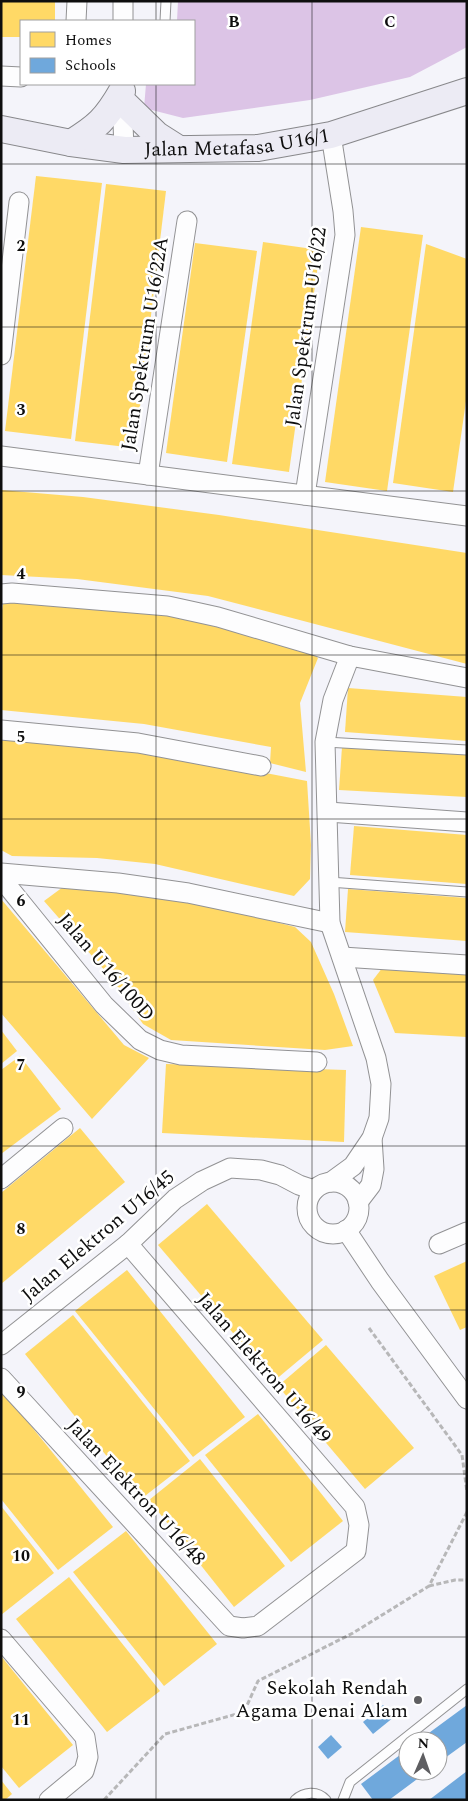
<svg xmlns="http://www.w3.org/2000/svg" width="468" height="1801" viewBox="0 0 468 1801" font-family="Spectral,serif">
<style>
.forest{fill:#dcc4e6}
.homes{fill:#ffd966}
.schools{fill:#6fa8dc}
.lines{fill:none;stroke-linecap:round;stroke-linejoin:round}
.lane-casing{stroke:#929294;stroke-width:11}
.street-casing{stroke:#929294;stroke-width:21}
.secondary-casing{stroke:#88888b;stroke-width:28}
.path{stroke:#b7b7b8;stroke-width:3;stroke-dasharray:5 2.5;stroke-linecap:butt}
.lane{stroke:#fdfdfe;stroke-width:9}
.street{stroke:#fdfdfe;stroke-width:19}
.secondary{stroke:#ecebf4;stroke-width:26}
.grid{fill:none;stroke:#0e0e0e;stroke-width:1;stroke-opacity:0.55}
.poi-dot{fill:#5e5e61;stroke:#fff;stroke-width:2}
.labels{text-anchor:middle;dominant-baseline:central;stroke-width:5;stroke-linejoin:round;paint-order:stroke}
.street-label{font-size:20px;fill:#0e0e0e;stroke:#fff}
.poi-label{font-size:20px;fill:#0e0e0e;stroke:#fff;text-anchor:end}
.grid-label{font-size:16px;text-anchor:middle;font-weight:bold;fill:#0e0e0e;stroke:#fff;stroke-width:5;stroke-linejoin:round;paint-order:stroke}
</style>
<rect width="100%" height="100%" fill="#f4f4fa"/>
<!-- forest -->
<polygon class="forest" points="178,1 467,1 467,47 410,77 310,100 183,118 144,108 146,84 194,84 194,21 177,21"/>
<!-- homes -->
<g class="homes">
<polygon points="1,1 55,1 55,21 21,21 21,37 1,37"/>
<polygon points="36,176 102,183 71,439 5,431"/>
<polygon points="106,184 166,191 135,448 75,441"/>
<polygon points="361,227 423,235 387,491 325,482"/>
<polygon points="263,242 320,250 289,472 232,464"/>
<polygon points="195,243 257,251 227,462 166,453"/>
<polygon points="426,244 467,259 467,394 453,492 393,483"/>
<polygon points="1,490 83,497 219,515 467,553 467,664 208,596 77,579 1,575"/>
<polygon points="4,599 161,613 308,650 318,658 300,703 306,772 270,763 271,747 144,724 1,710 1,616"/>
<polygon points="348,688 467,697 467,741 345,732"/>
<polygon points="9,739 153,751 307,781 311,845 310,879 294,896 155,864 97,858 12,856 1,850 1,741"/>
<polygon points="342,747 467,753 467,797 339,790"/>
<polygon points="354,826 467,835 467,884 350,875"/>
<polygon points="63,887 164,897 220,908 295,927 311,942 334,994 353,1046 325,1050 171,1040 143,1024 113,980 44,901"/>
<polygon points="348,889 467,898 467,941 345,932"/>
<polygon points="1,899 124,1045 149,1058 92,1119 1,1013"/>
<polygon points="386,963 467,970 467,1037 395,1033 373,980"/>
<polygon points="1,1030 17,1051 1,1064"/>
<polygon points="20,1056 61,1109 1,1154 1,1070"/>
<polygon points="166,1064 346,1070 344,1142 162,1133"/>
<polygon points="80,1128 125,1182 1,1284 1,1193"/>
<polygon points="207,1204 323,1340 274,1381 158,1245"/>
<polygon points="467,1261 467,1327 460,1330 434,1276"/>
<polygon points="127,1270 245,1417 193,1457 75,1311"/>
<polygon points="73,1315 190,1461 141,1499 25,1354"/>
<polygon points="326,1345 414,1448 365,1489 278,1386"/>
<polygon points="1,1389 113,1527 58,1570 1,1499"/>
<polygon points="258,1414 343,1521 291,1562 205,1455"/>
<polygon points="200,1459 285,1566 234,1607 149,1500"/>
<polygon points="1,1506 54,1573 1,1615"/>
<polygon points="126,1531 217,1644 164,1686 73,1572"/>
<polygon points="69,1577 160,1691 107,1732 16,1619"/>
<polygon points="1,1656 73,1745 19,1788 1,1766"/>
<polygon points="1,1780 12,1794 5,1800 1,1800"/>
</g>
<!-- schools -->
<g class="schools">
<polygon points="383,1705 394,1717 373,1734 363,1722"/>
<polygon points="467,1705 467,1742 438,1763 438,1741 418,1741"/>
<polygon points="331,1735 342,1747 328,1759 318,1747"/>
<polygon points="408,1749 408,1771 428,1771 389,1800 373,1800 361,1784"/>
<polygon points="467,1771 467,1800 429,1800"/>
</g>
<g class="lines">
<defs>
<g id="lane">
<polyline points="165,21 166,1"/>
<polyline points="325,742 467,750"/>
<polyline points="329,882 467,892"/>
<path d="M295 1800C304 1792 317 1790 326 1800"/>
<polyline points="343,1800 350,1782 467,1689"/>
</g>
<g id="street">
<polyline points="76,21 77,1"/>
<polyline points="123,21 123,1"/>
<polyline points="1,76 21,77"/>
<polyline points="122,96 124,150"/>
<polyline points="1,355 19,202"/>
<polyline points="1,456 467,516"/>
<polyline points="148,475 187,221"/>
<polyline points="305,495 345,235 343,211 331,135"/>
<polyline points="1,594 12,593 168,606 218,617 350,656 467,678"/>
<polyline points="1,730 138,743 261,766"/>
<polyline points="328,812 467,822"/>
<polyline points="1,873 118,883 188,893 330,923"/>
<polyline points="1,878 104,1005 140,1040 160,1050 181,1055 317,1062"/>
<polyline points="342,957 467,965"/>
<polyline points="1,1179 63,1128"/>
<polyline points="331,1182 353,1166 372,1138 379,1118 381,1084 376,1058 330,923 325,742 333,700 350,656"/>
<circle cx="333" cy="1208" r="26"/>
<polyline points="358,1202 371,1185 374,1169 372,1138"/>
<polyline points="346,1230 380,1281 467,1399"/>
<polyline points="439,1244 467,1232"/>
<polyline points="1,1345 128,1244 175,1199 202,1181 230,1168 261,1170 280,1175 299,1185 314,1190"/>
<polyline points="1,1378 229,1626 243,1628 258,1626 356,1551 359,1525 355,1507 128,1244"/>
<polyline points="1,1639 85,1737 88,1757 84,1771 49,1800"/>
</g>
<g id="secondary">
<polyline points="122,101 157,135 179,149"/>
<path id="s1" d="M1 129 71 143 124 150 258 148 331 135 467 91"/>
<path d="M71 143C97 127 106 119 122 91"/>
</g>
</defs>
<!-- lane casing -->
<use href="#lane" class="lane-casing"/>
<!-- street casing -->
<use href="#street" class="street-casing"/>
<!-- secondary casing -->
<use href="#secondary" class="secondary-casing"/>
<!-- path -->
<g class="path">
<polyline points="369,1328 462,1455 467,1492"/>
<polyline points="429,1586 455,1580 467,1580"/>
<polyline points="104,1800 165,1734 244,1712 258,1681 353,1633 429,1586 467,1512"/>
</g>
<!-- lane -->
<use href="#lane" class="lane"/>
<!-- street -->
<use href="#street" class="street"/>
<!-- secondary -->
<use href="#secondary" class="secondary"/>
</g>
<!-- grid -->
<path class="grid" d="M156 1V21M312 1V1800M156 84V1800M1 164H467M1 327H467M1 491H467M1 655H467M1 819H467M1 982H467M1 1146H467M1 1310H467M1 1474H467M1 1637H467"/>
<!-- markers -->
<circle class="poi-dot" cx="418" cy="1700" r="5"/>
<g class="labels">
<!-- street labels -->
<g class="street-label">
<text stroke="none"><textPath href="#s1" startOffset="238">Jalan Metafasa U16/1</textPath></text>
<text transform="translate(306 327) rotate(-82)">Jalan Spektrum U16/22</text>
<text transform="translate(145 344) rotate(-81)">Jalan Spektrum U16/22A</text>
<text transform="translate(106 967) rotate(49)">Jalan U16/100D</text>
<text transform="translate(98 1236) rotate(-40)">Jalan Elektron U16/45</text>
<text transform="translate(264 1368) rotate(49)">Jalan Elektron U16/49</text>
<text transform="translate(136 1492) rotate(47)">Jalan Elektron U16/48</text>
</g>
<!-- poi labels -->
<g class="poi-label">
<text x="408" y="1688">Sekolah Rendah<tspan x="408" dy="23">Agama Denai Alam</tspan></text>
</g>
</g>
<g class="grid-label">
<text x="234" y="27">B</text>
<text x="390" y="27">C</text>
<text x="21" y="251">2</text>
<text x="21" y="415">3</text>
<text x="21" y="579">4</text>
<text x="21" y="742">5</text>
<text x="21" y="906">6</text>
<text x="21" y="1070">7</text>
<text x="21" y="1234">8</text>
<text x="21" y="1397">9</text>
<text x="21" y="1561">10</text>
<text x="21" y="1725">11</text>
</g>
<!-- border -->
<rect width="468" height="1801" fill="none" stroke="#0e0e0e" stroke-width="5"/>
<!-- legend -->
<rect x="20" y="20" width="175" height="65" fill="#ffffff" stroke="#9f9f9f"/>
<rect x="30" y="32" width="25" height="15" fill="#ffd966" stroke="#9f9f9f"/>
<text x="65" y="45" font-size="15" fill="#0e0e0e">Homes</text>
<rect x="30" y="58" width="25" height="15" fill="#6fa8dc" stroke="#9f9f9f"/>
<text x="65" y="70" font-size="15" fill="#0e0e0e">Schools</text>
<!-- north arrow -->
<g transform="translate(423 1756) rotate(2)"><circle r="24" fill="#ffffff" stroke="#9f9f9f"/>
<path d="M0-4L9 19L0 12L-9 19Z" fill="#5e5e61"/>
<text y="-8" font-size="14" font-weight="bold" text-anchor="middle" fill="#0e0e0e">N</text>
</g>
</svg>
